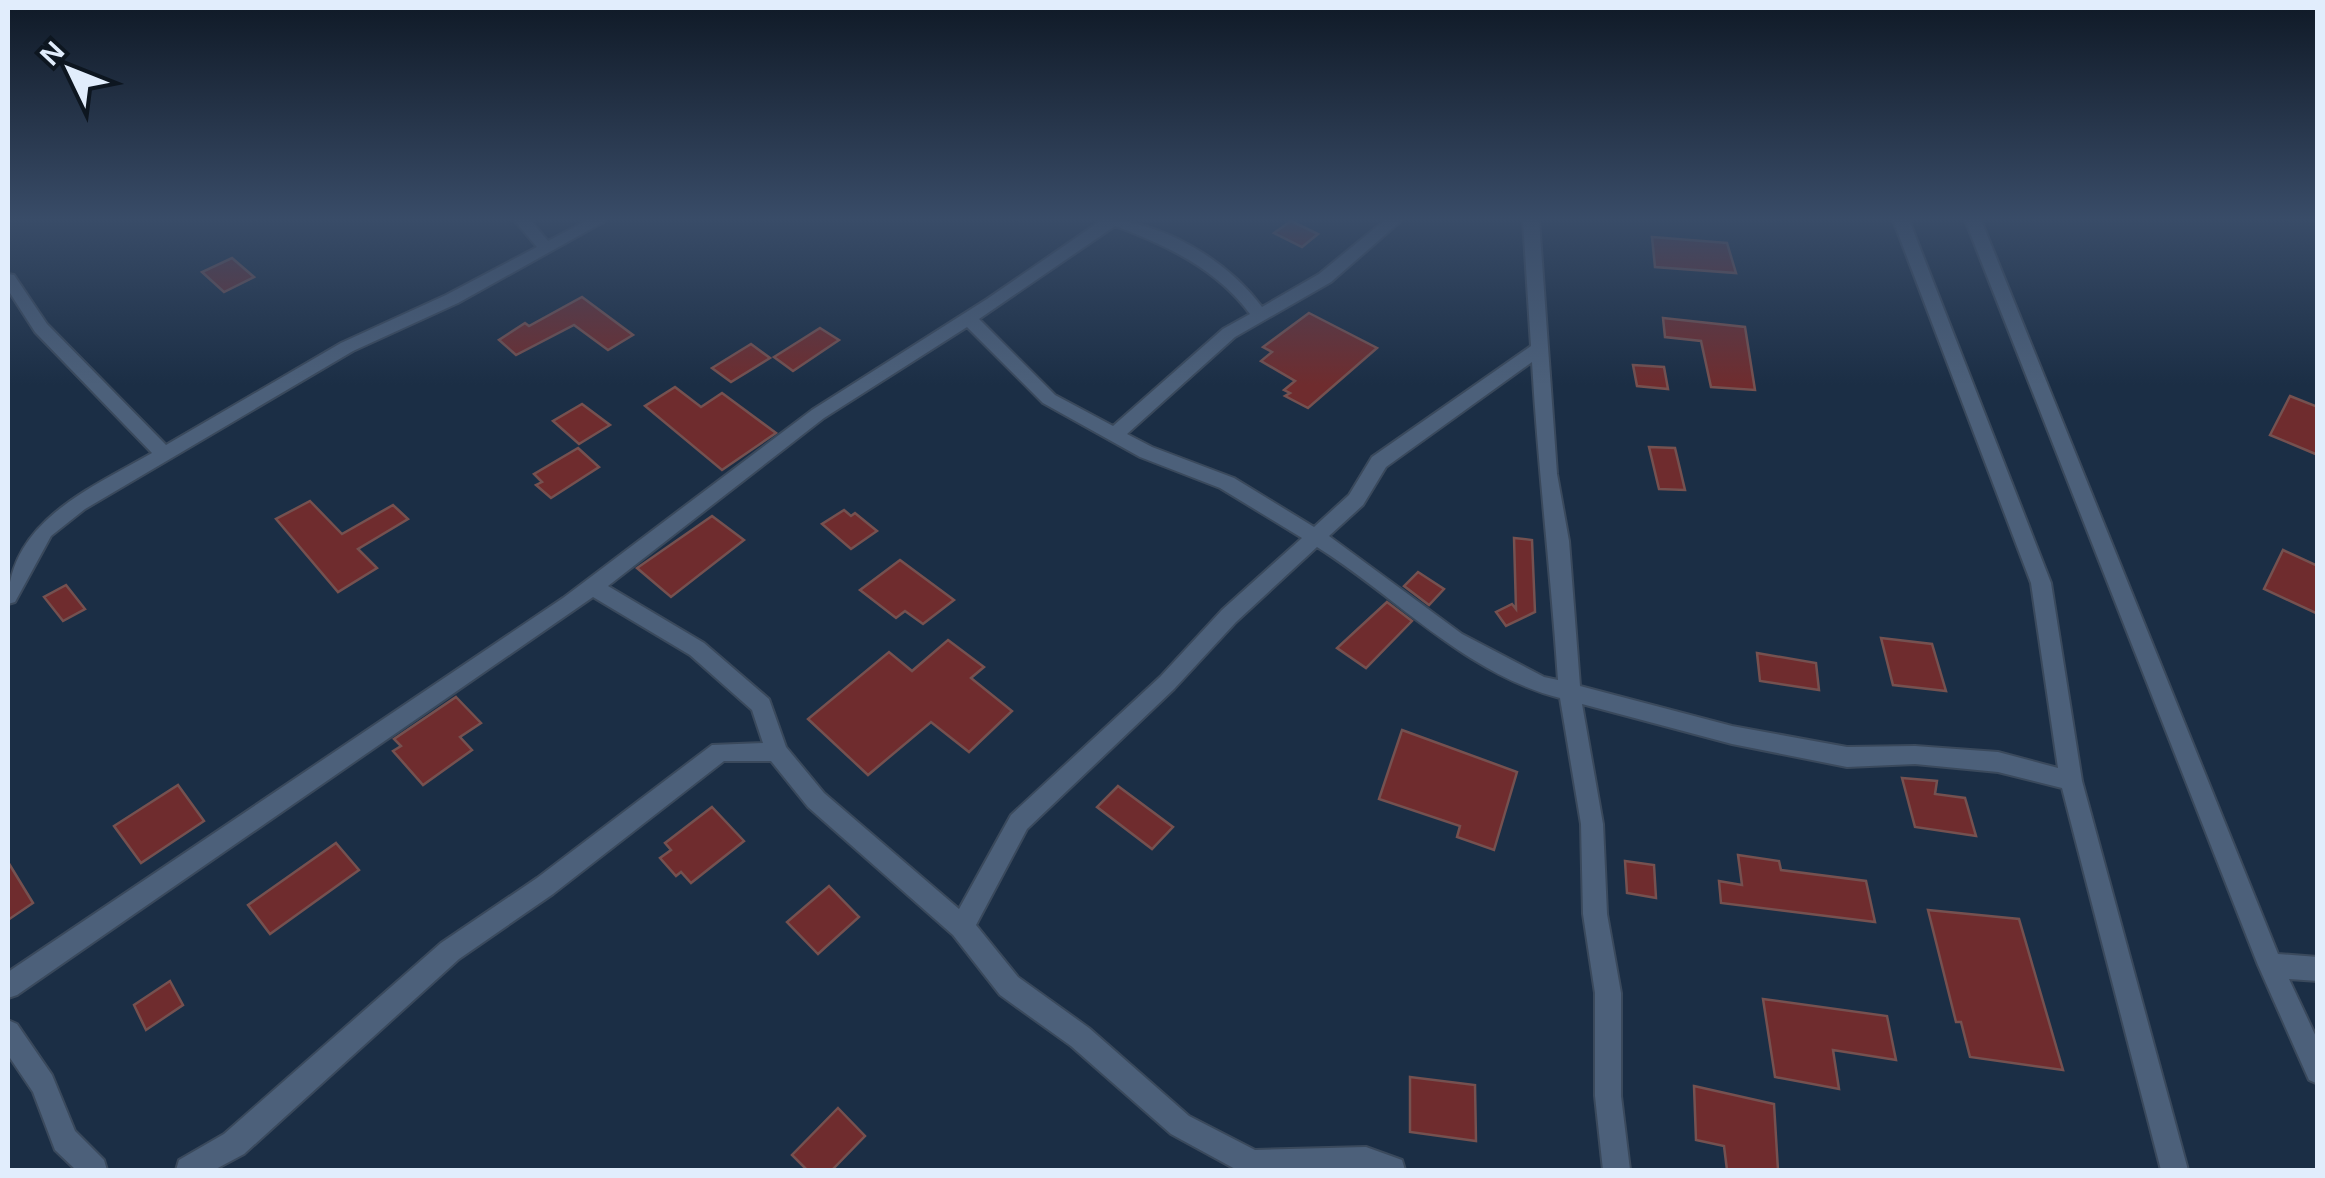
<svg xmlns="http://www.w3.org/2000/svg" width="2325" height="1178" viewBox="0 0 2325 1178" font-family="Arial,sans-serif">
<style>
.building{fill:#6f2c2e;stroke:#755150;stroke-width:2.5}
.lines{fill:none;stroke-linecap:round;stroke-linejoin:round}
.street-casing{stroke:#3a495c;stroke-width:4}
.street{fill:#4c607a;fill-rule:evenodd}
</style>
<rect width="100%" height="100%" fill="#1b2e45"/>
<!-- building -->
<g class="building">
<polygon points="1291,221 1318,234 1302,247 1274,233"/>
<polygon points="1652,237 1727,243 1736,273 1655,267"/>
<polygon points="232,258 254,277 224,292 202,272"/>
<polygon points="582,297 633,335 608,350 574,325 516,355 499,340 525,323 529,326"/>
<polygon points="1309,313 1377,348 1308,408 1285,396 1290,393 1284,390 1295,381 1261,361 1272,352 1263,347"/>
<polygon points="1663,318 1745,327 1755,390 1711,387 1701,341 1665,337"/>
<polygon points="820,328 839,340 793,371 774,357"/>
<polygon points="751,344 770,358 731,382 712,368"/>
<polygon points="1633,365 1664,367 1668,389 1637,386"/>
<polygon points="675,387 701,407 722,393 776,433 722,470 645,406"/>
<polygon points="2290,396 2318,407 2318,455 2270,435"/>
<polygon points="582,404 610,425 579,444 553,421"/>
<polygon points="1649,447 1675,448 1685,490 1659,489"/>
<polygon points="578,448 599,467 551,498 536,485 542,482 534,474"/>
<polygon points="310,501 342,534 393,505 408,519 358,549 377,568 338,592 276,519"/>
<polygon points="844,510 851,516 855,513 877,531 851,549 822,524"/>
<polygon points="712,516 744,540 671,597 637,568"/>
<polygon points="1514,538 1532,540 1535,612 1506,626 1496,612 1512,604 1516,609"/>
<polygon points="2283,550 2318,566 2318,614 2264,589"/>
<polygon points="900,560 954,600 923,624 905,611 896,618 860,590"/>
<polygon points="1418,572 1444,589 1429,605 1404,586"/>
<polygon points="66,585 85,609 63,621 44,597"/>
<polygon points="1387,602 1412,621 1366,668 1337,648"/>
<polygon points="1881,638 1932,644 1946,691 1893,685"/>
<polygon points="948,640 984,667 971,678 1012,711 969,752 931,722 868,775 808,719 889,652 912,671"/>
<polygon points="1757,653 1816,663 1819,690 1760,681"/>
<polygon points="456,697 481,723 460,737 472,750 423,785 393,751 401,746 394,739"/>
<polygon points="1402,730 1517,772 1494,850 1457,837 1460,826 1379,799"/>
<polygon points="1902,778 1937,781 1935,794 1965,798 1976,836 1915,827"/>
<polygon points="178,785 204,821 141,863 114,826"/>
<polygon points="1118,786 1173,827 1152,849 1097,807"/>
<polygon points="712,807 744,841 691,883 681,872 676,876 660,858 671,850 665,843"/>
<polygon points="336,843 359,870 270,934 248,905"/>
<polygon points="1738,855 1779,861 1781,870 1866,881 1875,922 1721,903 1719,881 1742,885"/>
<polygon points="1625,861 1654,865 1656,898 1627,893"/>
<polygon points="8,862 33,903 8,920"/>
<polygon points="829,886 859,917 818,954 787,922"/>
<polygon points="1928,910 2019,919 2063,1070 1970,1057 1961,1022 1956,1022"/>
<polygon points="170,981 183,1005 146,1030 134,1005"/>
<polygon points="1763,999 1887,1016 1896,1060 1833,1050 1839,1089 1775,1077"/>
<polygon points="1410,1077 1475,1085 1476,1141 1410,1132"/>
<polygon points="1694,1086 1774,1104 1778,1170 1727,1170 1724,1146 1696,1140"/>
<polygon points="838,1108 865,1136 832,1170 807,1170 792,1155"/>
</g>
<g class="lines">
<defs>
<g id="street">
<path d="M514 220H530L548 241 588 220H607L458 303 353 351 85 509 51 536 15 602 8 604C8 522 91 488 152 453L35 332 8 290V274L14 275 47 324 166 445 341 343 446 295 537 247Z"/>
<path d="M1102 220C1161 220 1227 260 1262 307L1319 274 1385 220H1402L1331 282 1235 337 1127 434 1152 447 1234 478 1314 527 1349 495 1372 457 1531 346 1523 220H1539L1557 474 1569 541 1580 686 1732 726 1847 747 1915 746 1998 752 2058 768 2031 583 1893 220H1909L2051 583 2082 781 2188 1170H2161L2062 788 1998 772 1915 764 1847 767 1732 744 1582 704 1603 824 1607 914 1621 993V1096L1630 1170H1603L1595 1096V993L1583 914 1581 824 1560 698C1464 673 1398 598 1317 547L1236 622 1174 689 1027 829 976 925 1018 977 1089 1028 1189 1116 1255 1150 1366 1147 1402 1160 1405 1170H1237L1171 1134 1071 1046 1000 995 953 935 808 807 771 761H724L553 894 459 959 244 1154 214 1170H176L179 1160 224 1134 441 943 537 878 712 745 763 743 752 710 690 655 593 597 17 995 8 998V972L563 598 812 410 987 299ZM1115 226C1166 245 1217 269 1250 314L1223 329 1113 426 1055 395 979 319ZM967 327 1043 403 1140 457 1220 488 1302 538 1222 610 1160 677 1011 815 959 909 824 793 786 747 769 699 704 643 608 586 824 418ZM1532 362C1538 468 1551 574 1558 680L1544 677 1462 634 1329 536 1363 505 1386 467Z"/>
<polygon points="1965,220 1981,220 2278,954 2318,957 2318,981 2289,979 2318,1041 2318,1084 2309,1080 2258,965"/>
<polygon points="8,1020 17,1024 52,1075 75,1131 104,1160 107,1170 76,1170 55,1150 33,1092 8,1055"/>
</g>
</defs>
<!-- street casing -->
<use href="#street" class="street-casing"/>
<!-- street -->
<use href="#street" class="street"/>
</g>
<!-- sky -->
<linearGradient id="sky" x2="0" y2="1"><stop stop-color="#0f1926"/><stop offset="0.57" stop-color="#394c68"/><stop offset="1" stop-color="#394c68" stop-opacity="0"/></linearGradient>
<rect width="2325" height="385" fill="url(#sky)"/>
<!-- border -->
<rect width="2325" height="1178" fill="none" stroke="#e1edfc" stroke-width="20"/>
<!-- north arrow -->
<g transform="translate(70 70) rotate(313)" stroke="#0d1620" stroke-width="8" paint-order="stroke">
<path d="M0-8L18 38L0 25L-18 38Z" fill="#e1edfc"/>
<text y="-15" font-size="28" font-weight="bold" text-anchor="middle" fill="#e1edfc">N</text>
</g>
</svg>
